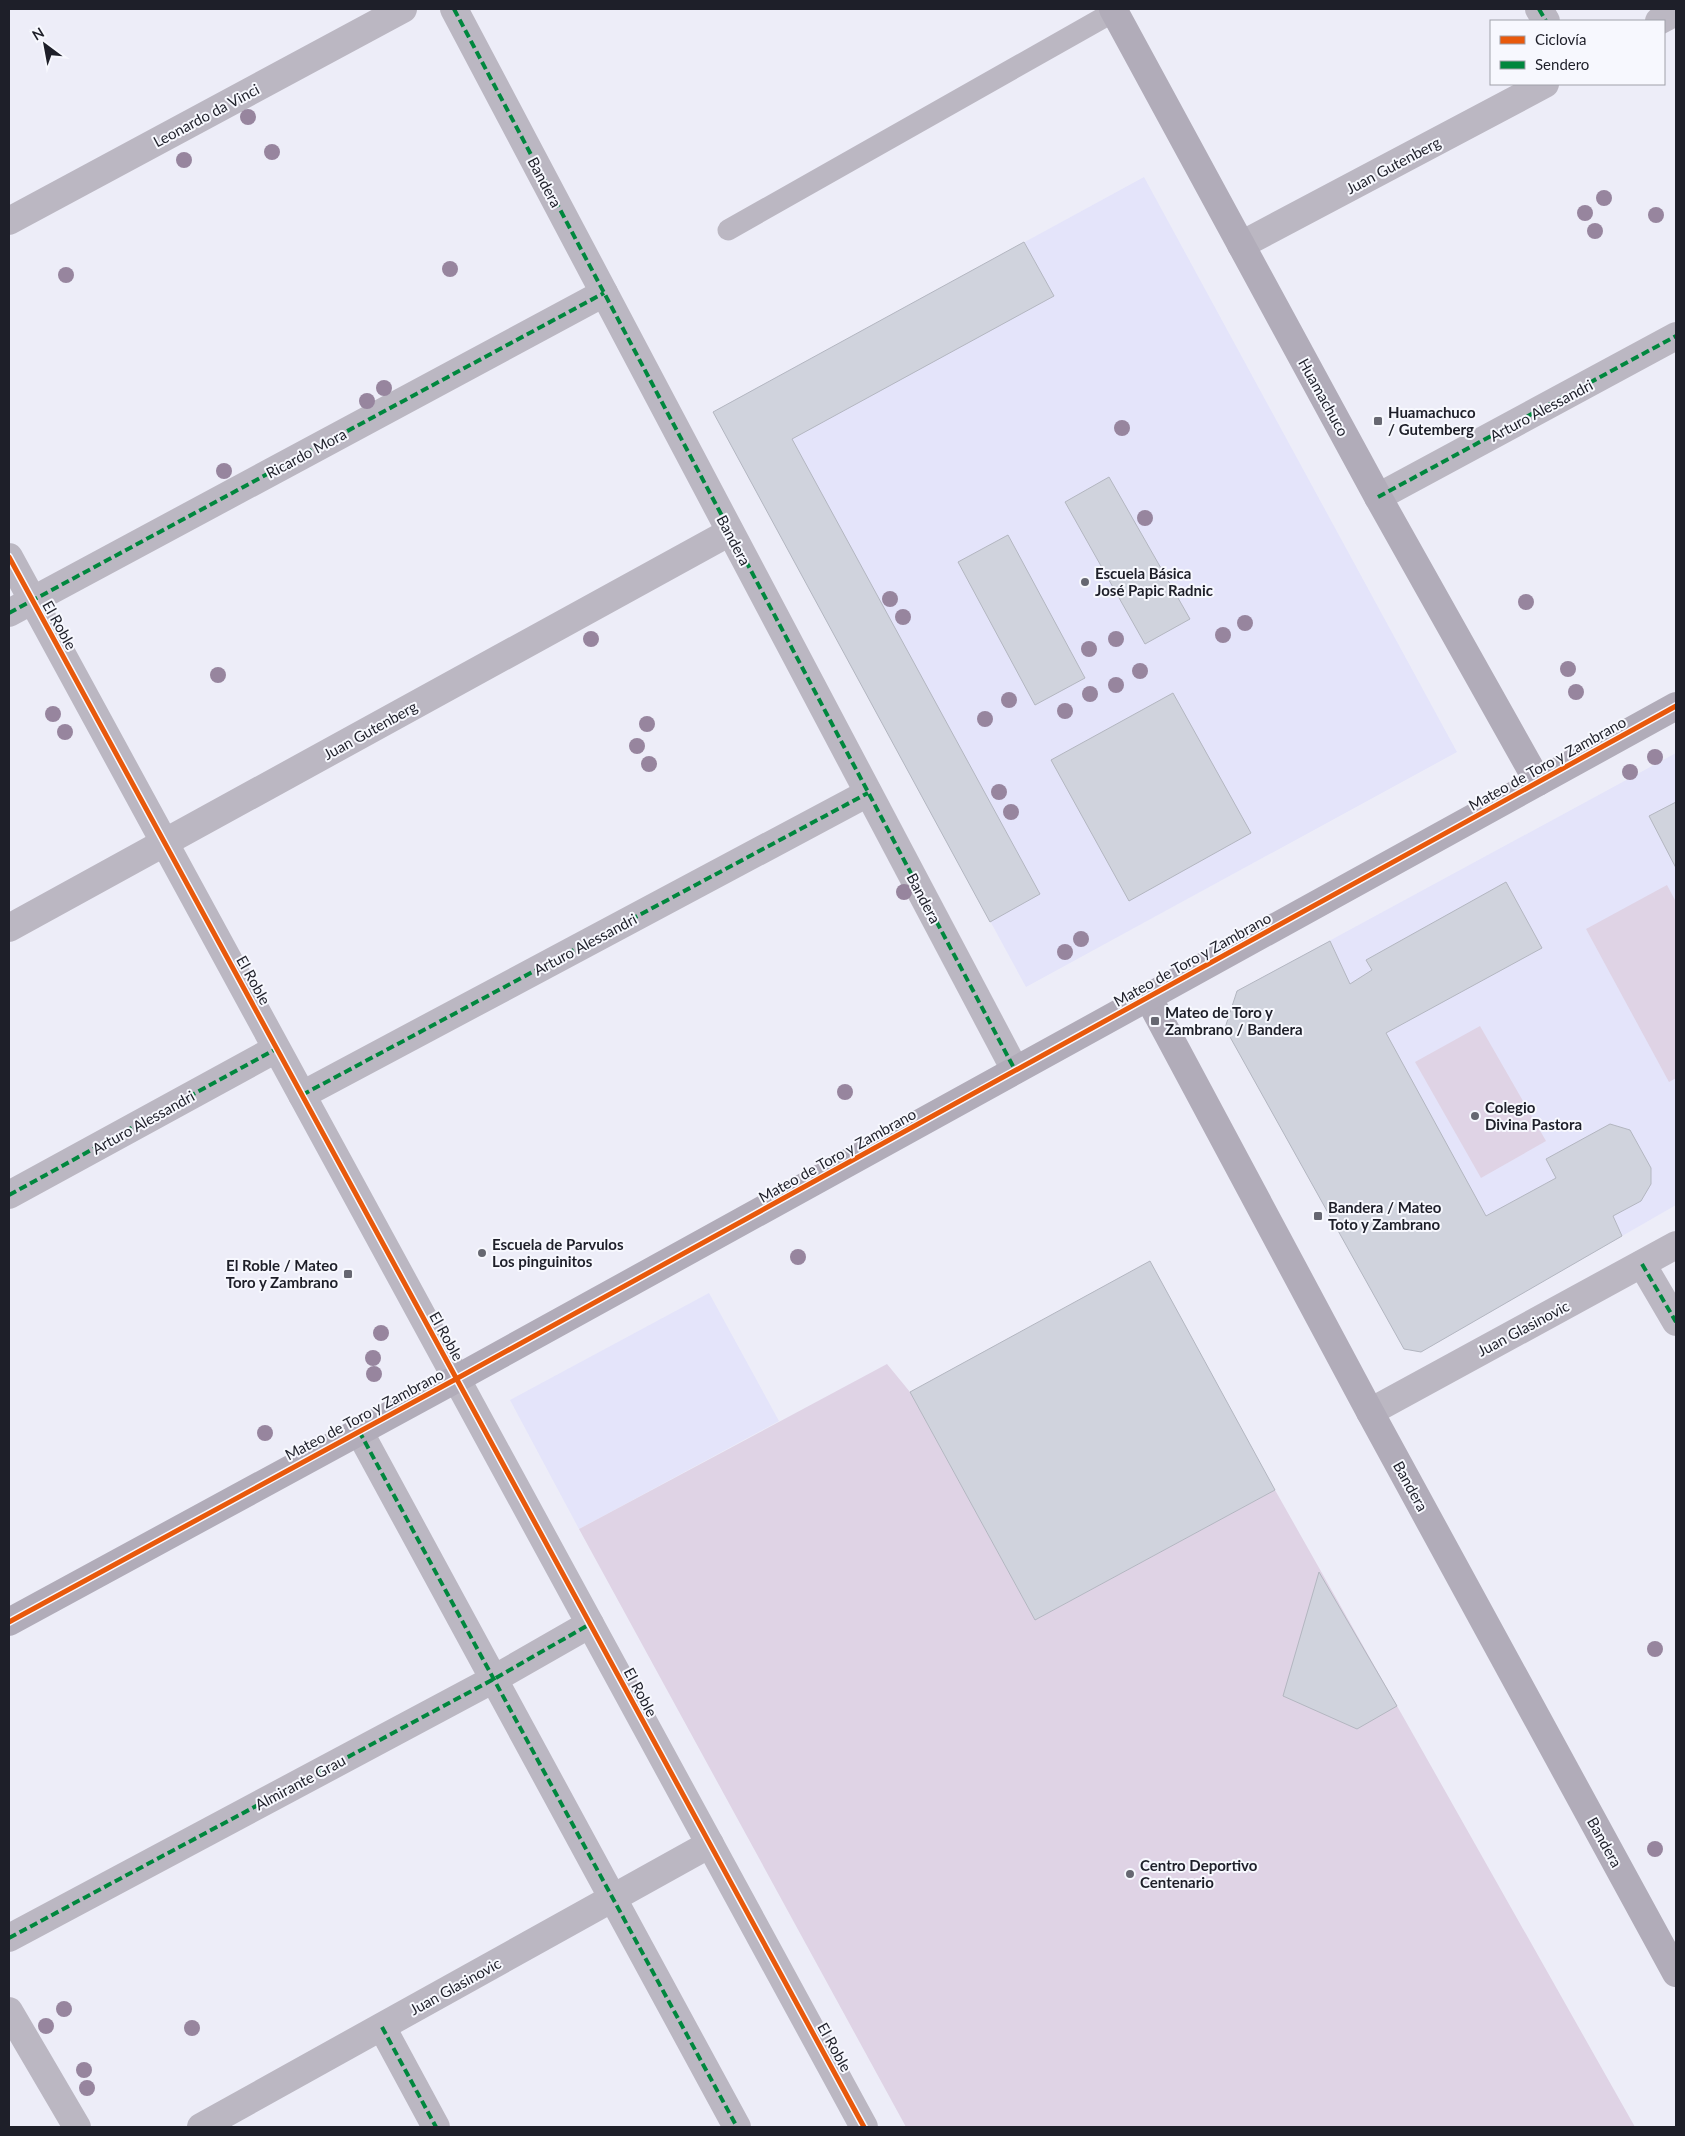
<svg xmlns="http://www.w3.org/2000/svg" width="1685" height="2136" viewBox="0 0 1685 2136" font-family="Lato,sans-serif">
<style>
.built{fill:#e4e4fa}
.green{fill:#dfd3e5}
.building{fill:#d0d3dd;stroke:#b3b6c0}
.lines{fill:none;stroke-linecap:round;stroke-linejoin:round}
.lane{stroke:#bbb7c2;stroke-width:21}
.street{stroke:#bbb7c2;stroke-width:28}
.secondary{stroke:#b1acb9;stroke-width:28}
.quiet{stroke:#00873e;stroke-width:4;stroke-dasharray:8 4;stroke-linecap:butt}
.cycleway-casing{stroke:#f7f8fe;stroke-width:8}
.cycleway{stroke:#e8590c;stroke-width:5}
.tree{fill:#97859e}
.poi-dot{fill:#666771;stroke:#f7f8fe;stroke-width:2}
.labels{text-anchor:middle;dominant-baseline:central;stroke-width:4;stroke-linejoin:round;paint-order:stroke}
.street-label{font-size:15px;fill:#1e1f29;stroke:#f7f8fe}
.poi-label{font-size:15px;font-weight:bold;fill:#1e1f29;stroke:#f7f8fe;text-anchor:start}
</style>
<rect width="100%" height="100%" fill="#ededf8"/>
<!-- built -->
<g class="built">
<polygon points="1144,177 1457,752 1026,987 713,412"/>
<polygon points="1676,753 1676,1205 1421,1352 1404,1349 1225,1028 1237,991"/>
<polygon points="709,1293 779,1421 579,1529 510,1400"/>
</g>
<!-- green -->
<g class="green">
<polygon points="1667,885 1676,902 1676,1078 1669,1082 1586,929"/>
<polygon points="1480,1026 1546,1141 1481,1178 1415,1062"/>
<polygon points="887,1364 910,1392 1035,1620 1275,1490 1635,2127 906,2127 579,1529"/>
</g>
<!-- building -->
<g class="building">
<polygon points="1024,242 1054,296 792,439 1040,894 990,922 713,412"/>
<polygon points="1109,477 1190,619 1145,644 1065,502"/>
<polygon points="1008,535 1085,678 1035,705 958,562"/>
<polygon points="1173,693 1251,833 1129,901 1051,760"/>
<polygon points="1676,802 1676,868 1649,816"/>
<polygon points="1506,882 1542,948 1386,1033 1486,1216 1556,1178 1546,1159 1610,1124 1630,1130 1651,1168 1651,1184 1641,1201 1613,1216 1622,1236 1421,1352 1404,1349 1225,1028 1237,991 1330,941 1350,984 1372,970 1366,960"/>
<polygon points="1150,1261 1275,1490 1035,1620 910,1392"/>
<polygon points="1319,1572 1397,1706 1357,1729 1283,1696"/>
</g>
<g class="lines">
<!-- lane -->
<polyline class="lane" points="728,230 1115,11"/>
<!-- street -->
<g class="street">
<polyline points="454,9 1015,1070"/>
<polyline points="1539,9 1546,21"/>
<polyline points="1659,21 1676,12"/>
<polyline points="9,221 403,9"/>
<polyline points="1241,245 1545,84"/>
<polyline points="1378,497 1676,336"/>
<polyline points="9,557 864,2127"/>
<polyline points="9,613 604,293"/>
<polyline points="9,928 730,532"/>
<polyline points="302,1095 868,793"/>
<polyline points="9,1195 276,1049"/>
<polyline points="1642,1264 1676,1322"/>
<polyline points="1370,1412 1676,1245"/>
<polyline points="359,1431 737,2127"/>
<polyline points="9,1938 494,1679 590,1624"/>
<polyline points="9,2011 77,2127"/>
<polyline points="382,2027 436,2127"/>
<polyline points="201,2127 710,1844"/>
</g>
<!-- secondary -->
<g class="secondary">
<polyline points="1113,9 1378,497 1538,782"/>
<polyline points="1148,997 1370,1412 1676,1973"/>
<polyline points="9,1622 456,1379 1676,706"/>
</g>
<!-- quiet -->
<g class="quiet">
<polyline points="454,9 1015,1070"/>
<polyline points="1539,9 1546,21"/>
<polyline points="1378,497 1676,336"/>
<polyline points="9,613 604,293"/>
<polyline points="302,1095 868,793"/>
<polyline points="9,1195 276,1049"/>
<polyline points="1642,1264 1676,1322"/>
<polyline points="359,1431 737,2127"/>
<polyline points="9,1938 494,1679 590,1624"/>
<polyline points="382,2027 436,2127"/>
</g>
<defs>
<g id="cycleway">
<polyline points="9,557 864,2127"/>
<polyline points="9,1622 456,1379 1676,706"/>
</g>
</defs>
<!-- cycleway casing -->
<use href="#cycleway" class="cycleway-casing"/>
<!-- cycleway -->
<use href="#cycleway" class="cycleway"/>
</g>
<!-- trees -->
<g class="tree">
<circle cx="248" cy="117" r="8"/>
<circle cx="272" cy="152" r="8"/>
<circle cx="184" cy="160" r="8"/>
<circle cx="1604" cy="198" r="8"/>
<circle cx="1585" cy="213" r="8"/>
<circle cx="1656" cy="215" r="8"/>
<circle cx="1595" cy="231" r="8"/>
<circle cx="450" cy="269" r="8"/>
<circle cx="66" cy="275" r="8"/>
<circle cx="384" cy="388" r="8"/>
<circle cx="367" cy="401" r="8"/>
<circle cx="1122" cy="428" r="8"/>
<circle cx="224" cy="471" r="8"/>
<circle cx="1145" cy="518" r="8"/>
<circle cx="890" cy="599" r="8"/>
<circle cx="1526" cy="602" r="8"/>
<circle cx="903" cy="617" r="8"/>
<circle cx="1245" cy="623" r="8"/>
<circle cx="1223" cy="635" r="8"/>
<circle cx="591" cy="639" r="8"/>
<circle cx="1116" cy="639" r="8"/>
<circle cx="1089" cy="649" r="8"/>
<circle cx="1568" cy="669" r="8"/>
<circle cx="1140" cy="671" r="8"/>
<circle cx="218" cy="675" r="8"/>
<circle cx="1116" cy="685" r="8"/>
<circle cx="1576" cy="692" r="8"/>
<circle cx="1090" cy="694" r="8"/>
<circle cx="1009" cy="700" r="8"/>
<circle cx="1065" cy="711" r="8"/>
<circle cx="53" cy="714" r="8"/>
<circle cx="985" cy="719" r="8"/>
<circle cx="647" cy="724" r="8"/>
<circle cx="65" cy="732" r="8"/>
<circle cx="637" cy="746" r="8"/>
<circle cx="1655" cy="757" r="8"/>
<circle cx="649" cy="764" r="8"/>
<circle cx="1630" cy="772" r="8"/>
<circle cx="999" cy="792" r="8"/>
<circle cx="1011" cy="812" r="8"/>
<circle cx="904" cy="892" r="8"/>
<circle cx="1081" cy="939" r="8"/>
<circle cx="1065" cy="952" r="8"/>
<circle cx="845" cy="1092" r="8"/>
<circle cx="798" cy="1257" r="8"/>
<circle cx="381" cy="1333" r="8"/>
<circle cx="373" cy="1358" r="8"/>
<circle cx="374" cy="1374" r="8"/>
<circle cx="265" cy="1433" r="8"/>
<circle cx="1655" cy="1649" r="8"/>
<circle cx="1655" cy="1849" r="8"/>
<circle cx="64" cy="2009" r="8"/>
<circle cx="46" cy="2026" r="8"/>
<circle cx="192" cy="2028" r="8"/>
<circle cx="84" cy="2070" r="8"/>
<circle cx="87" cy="2088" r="8"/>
</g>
<!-- markers -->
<g class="poi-dot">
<rect x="1373" y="416" width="10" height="10" rx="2.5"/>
<circle cx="1085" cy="582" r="5"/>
<rect x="1150" y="1016" width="10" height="10" rx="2.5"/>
<circle cx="1475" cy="1116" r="5"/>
<rect x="1313" y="1211" width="10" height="10" rx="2.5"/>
<circle cx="482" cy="1253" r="5"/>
<rect x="343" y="1269" width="10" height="10" rx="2.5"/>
<circle cx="1130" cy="1874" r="5"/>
</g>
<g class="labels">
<!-- street labels -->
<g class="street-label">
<text transform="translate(206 115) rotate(-28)">Leonardo da Vinci</text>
<text transform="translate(1393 165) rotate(-28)">Juan Gutenberg</text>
<text transform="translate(545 182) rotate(62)">Bandera</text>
<text transform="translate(1324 397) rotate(61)">Huamachuco</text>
<text transform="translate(1541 410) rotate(-28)">Arturo Alessandri</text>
<text transform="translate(306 453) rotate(-28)">Ricardo Mora</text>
<text transform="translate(734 540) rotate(62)">Bandera</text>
<text transform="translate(60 625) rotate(61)">El Roble</text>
<text transform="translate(370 730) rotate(-29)">Juan Gutenberg</text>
<text transform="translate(1547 763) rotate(-29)">Mateo de Toro y Zambrano</text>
<text transform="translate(924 898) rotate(62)">Bandera</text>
<text transform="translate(585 944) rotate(-28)">Arturo Alessandri</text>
<text transform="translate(1192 959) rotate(-29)">Mateo de Toro y Zambrano</text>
<text transform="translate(254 980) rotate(61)">El Roble</text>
<text transform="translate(143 1122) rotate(-29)">Arturo Alessandri</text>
<text transform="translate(837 1155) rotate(-29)">Mateo de Toro y Zambrano</text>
<text transform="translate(1523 1328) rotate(-28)">Juan Glasinovic</text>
<text transform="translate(447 1336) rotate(61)">El Roble</text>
<text transform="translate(364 1414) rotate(-28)">Mateo de Toro y Zambrano</text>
<text transform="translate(1411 1486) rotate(61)">Bandera</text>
<text transform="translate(641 1692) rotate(62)">El Roble</text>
<text transform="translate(300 1782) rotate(-28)">Almirante Grau</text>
<text transform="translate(1605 1842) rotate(61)">Bandera</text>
<text transform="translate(455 1986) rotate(-29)">Juan Glasinovic</text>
<text transform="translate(835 2047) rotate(61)">El Roble</text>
</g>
<!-- poi labels -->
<g class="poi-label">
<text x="1388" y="412">Huamachuco<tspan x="1388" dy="17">/ Gutemberg</tspan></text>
<text x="1095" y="573">Escuela Básica<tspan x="1095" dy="17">José Papic Radnic</tspan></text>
<text x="1165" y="1012">Mateo de Toro y<tspan x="1165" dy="17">Zambrano / Bandera</tspan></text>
<text x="1485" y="1107">Colegio<tspan x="1485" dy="17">Divina Pastora</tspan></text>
<text x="1328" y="1207">Bandera / Mateo<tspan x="1328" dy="17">Toto y Zambrano</tspan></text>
<text x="492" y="1244">Escuela de Parvulos<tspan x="492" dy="17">Los pinguinitos</tspan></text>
<text x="338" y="1265" text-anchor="end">El Roble / Mateo<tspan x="338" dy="17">Toro y Zambrano</tspan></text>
<text x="1140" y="1865">Centro Deportivo<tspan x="1140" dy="17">Centenario</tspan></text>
</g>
</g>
<!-- border -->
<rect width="1685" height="2136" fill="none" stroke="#1e1f29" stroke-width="20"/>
<!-- legend -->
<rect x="1490" y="20" width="175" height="65" fill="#f7f8fe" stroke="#a0a1a9"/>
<rect x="1500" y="36" width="25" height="8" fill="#e8590c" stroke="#a0a1a9"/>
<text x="1535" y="45" font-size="15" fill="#1e1f29">Ciclovía</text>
<rect x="1500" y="61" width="25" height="8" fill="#00873e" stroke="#a0a1a9"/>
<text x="1535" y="70" font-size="15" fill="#1e1f29">Sendero</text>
<!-- north arrow -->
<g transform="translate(45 45) rotate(328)" stroke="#f7f8fe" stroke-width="4" paint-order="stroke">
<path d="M0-4L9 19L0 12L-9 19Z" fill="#1e1f29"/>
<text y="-8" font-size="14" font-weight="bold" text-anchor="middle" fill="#1e1f29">N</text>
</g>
</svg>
